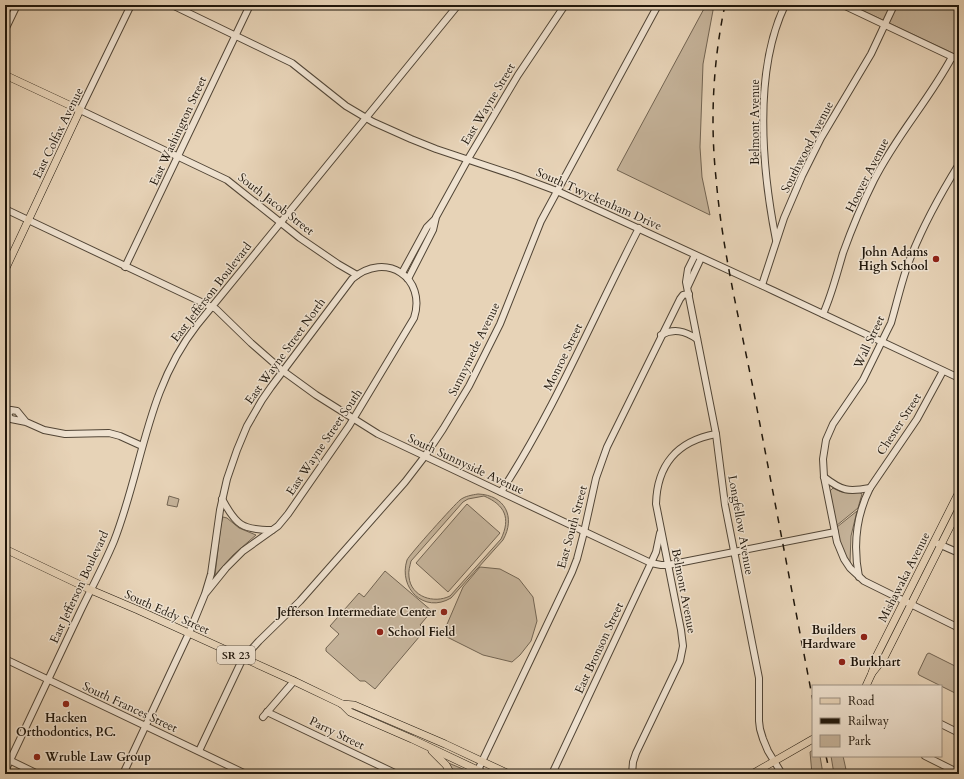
<svg xmlns="http://www.w3.org/2000/svg" width="964" height="779" viewBox="0 0 964 779" font-family="Cardo,serif">
<style>
.green{fill:#c5b39a;stroke:#726452;fill-rule:evenodd}
.lines{fill:none;stroke-linecap:round;stroke-linejoin:round}
.minor-casing{stroke:#514536;stroke-width:8}
.major-casing{stroke:#1f160b;stroke-width:8}
.minor{stroke:#efe2d0;stroke-width:6}
.major{stroke:#e7d3b7;stroke-width:7}
.rail{stroke:#1f160b;stroke-width:1.5;stroke-dasharray:7 7;stroke-linecap:butt}
.poi-dot{fill:#8f2418;stroke:#efe2d0;stroke-width:1.5}
.labels{text-anchor:middle;dominant-baseline:central;stroke-width:3;stroke-linejoin:round;paint-order:stroke}
.shield{fill:#efe2d0;stroke:#5d5346;stroke-width:1}
.shield-label{font-size:11px;font-weight:bold;fill:#1f160b}
.street-label{font-size:12px;fill:#1f160b;stroke:#efe2d0}
.poi-label{font-size:12px;font-weight:bold;fill:#1f160b;stroke:#efe2d0;text-anchor:end}
</style>
<rect width="100%" height="100%" fill="#e7d3b7"/>
<filter id="stains"><feTurbulence type="fractalNoise" baseFrequency=".005" numOctaves="4"/><feColorMatrix values="0 0 0 0 .2 0 0 0 0 .09 0 0 0 0 .02 0 0 0 .5 -.17"/></filter>
<radialGradient id="worn" r=".72"><stop offset=".6" stop-color="#630" stop-opacity="0"/><stop offset="1" stop-color="#630" stop-opacity=".3"/></radialGradient>
<!-- green -->
<g class="green">
<polygon points="706,5 714,5 703,64 700,147 702,177 710,215 617,170"/>
<polygon points="851,5 959,5 959,56"/>
<path d="M833 488C842 493 849 494 859 492L862 494 858 508 836 526 830 491Z"/>
<path d="M478 494C505 495 516 517 503 540L451 598C424 614 398 588 407 560 409 555 455 504 460 500 465 496 472 495 478 494ZM484 496C505 505 511 518 501 539L450 596C434 604 411 597 409 577 408 571 410 566 411 561L463 502 468 499Z"/>
<polygon points="169,496 179,499 177,507 167,505"/>
<polygon points="467,504 500,533 448,592 416,563"/>
<path d="M857 511 851 536 850 562C841 556 839 538 837 527Z"/>
<polygon points="223,517 227,518 239,528 256,535 233,555 215,575 221,524"/>
<polygon points="480,567 500,569 519,579 533,597 537,621 531,641 520,655 512,662 483,655 447,637 445,629 463,587"/>
<polygon points="385,571 432,611 420,625 425,630 375,689 365,681 360,681 326,651 326,648 339,634 330,626 359,593 364,597"/>
<polygon points="929,653 959,668 959,695 919,675 918,673 927,654"/>
<polygon points="813,750 813,756 820,756 823,774 812,774 810,752"/>
<polygon points="831,756 843,756 847,774 834,774"/>
<polygon points="446,762 475,774 452,774"/>
</g>
<g class="lines">
<defs>
<g id="minor">
<polyline points="131,5 80,110 227,180 300,238 338,264 357,275"/>
<polyline points="172,5 292,63 346,106 373,122 411,139 436,149 517,176 557,191 774,291 959,378"/>
<polyline points="843,5 959,60"/>
<polyline points="5,30 17,5"/>
<path d="M959 164C938 198 919 232 906 270 900 288 896 306 891 323L887 331 863 380 833 424 826 440 823 459 824 477 837 542 844 559 850 568 864 581 959 628"/>
<polyline points="5,209 216,309 251,343 283,371 316,395 378,434 651,563 661,565 668,565 835,532"/>
<path d="M776 240C762 169 753 72 785 5"/>
<polyline points="695,255 688,269 686,282 716,434 725,505 759,678 759,721 760,729 763,739 768,751 782,774"/>
<polyline points="125,267 250,5"/>
<polyline points="402,273 427,227 435,219"/>
<polyline points="408,279 433,230 436,217 468,159 518,75 565,5"/>
<polyline points="762,285 784,218 802,176 821,138 871,54 894,5"/>
<polyline points="688,286 701,258"/>
<path d="M823 314C832 294 837 273 843 253 852 228 862 204 874 180 896 136 929 100 952 57"/>
<path d="M661 335C674 328 685 331 697 339"/>
<polyline points="26,422 17,411 11,410 8,415 11,419 26,422 44,430 65,434 109,433 120,436 142,446"/>
<path d="M824 477C842 491 848 492 870 488L917 419 943 371"/>
<path d="M501 492C555 409 593 317 639 228"/>
<path d="M222 499C236 525 242 530 272 530"/>
<polyline points="934,542 959,553"/>
<path d="M859 577C853 546 856 516 870 488"/>
<polyline points="5,659 246,774"/>
<polyline points="246,659 250,651 259,641 300,601 405,482 425,456 443,429 469,386 500,324 541,221 658,5"/>
<polyline points="267,712 397,774"/>
<polyline points="263,717 294,681"/>
<polyline points="941,724 959,733"/>
<polyline points="199,751 243,658"/>
<polyline points="925,756 959,773"/>
<polyline points="5,758 38,774"/>
<polyline points="478,770 572,572 577,559 584,532 596,478 607,447 680,299 683,295 689,294"/>
<path d="M5 771C30 718 55 665 80 612 91 589 104 565 114 541 143 467 146 390 197 325L458 5"/>
<path d="M123 774 189 633 205 594 211 574 220 510 227 479 237 450 247 426 262 400 271 387 352 279C386 250 427 278 414 318L349 426 288 514 278 526 243 551 226 568 205 594"/>
<polyline points="552,774 651,563 656,552 660,533"/>
<path d="M632 774 633 762 636 753 680 661 683 646 681 630 656 504C657 465 677 441 716 434"/>
</g>
<g id="major">
<polyline points="5,75 80,110 5,270"/>
<polyline points="5,549 91,590 138,610 294,681 342,704 350,712 412,739 486,774"/>
<polyline points="872,673 877,655 959,492"/>
<polyline points="866,686 872,673 884,658 959,509"/>
<polyline points="342,704 354,705 445,744 509,774"/>
<polyline points="432,751 446,765 451,774"/>
<polyline points="752,774 813,739"/>
</g>
</defs>
<!-- minor casing -->
<use href="#minor" class="minor-casing"/>
<!-- major casing -->
<use href="#major" class="major-casing"/>
<!-- minor -->
<use href="#minor" class="minor"/>
<!-- major -->
<use href="#major" class="major"/>
<!-- rail -->
<g class="rail">
<path d="M725 5C713 61 710 121 716 178 722 249 739 318 753 388 773 492 793 597 813 701"/>
<polyline points="865,5 871,7 878,5"/>
<polyline points="826,756 830,774"/>
</g>
</g>
<!-- markers -->
<g class="poi-dot">
<circle cx="936" cy="259" r="4"/>
<circle cx="444" cy="612" r="4"/>
<circle cx="380" cy="632" r="4"/>
<circle cx="864" cy="637" r="4"/>
<circle cx="842" cy="662" r="4"/>
<circle cx="66" cy="704" r="4"/>
<circle cx="37" cy="757" r="4"/>
</g>
<g class="labels">
<!-- shield labels -->
<rect class="shield" x="217" y="646" width="38" height="18" rx="3"/>
<g class="shield-label">
<text x="236" y="655">SR 23</text>
</g>
<!-- street labels -->
<g class="street-label">
<text transform="translate(488 104) rotate(-59)">East Wayne Street</text>
<text transform="translate(755 122) rotate(-90)">Belmont Avenue</text>
<text transform="translate(178 131) rotate(-65)">East Washington Street</text>
<text transform="translate(58 133) rotate(-64)">East Colfax Avenue</text>
<text transform="translate(807 147) rotate(-63)">Southwood Avenue</text>
<text transform="translate(867 175) rotate(-63)">Hoover Avenue</text>
<text transform="translate(599 199) rotate(24)">South Twyckenham Drive</text>
<text transform="translate(276 204) rotate(38)">South Jacob Street</text>
<text transform="translate(211 292) rotate(-52)">East Jefferson Boulevard</text>
<text transform="translate(869 342) rotate(-65)">Wall Street</text>
<text transform="translate(474 349) rotate(-64)">Sunnymede Avenue</text>
<text transform="translate(285 351) rotate(-54)">East Wayne Street North</text>
<text transform="translate(563 357) rotate(-64)">Monroe Street</text>
<text transform="translate(899 424) rotate(-57)">Chester Street</text>
<text transform="translate(324 442) rotate(-56)">East Wayne Street South</text>
<text transform="translate(466 464) rotate(25)">South Sunnyside Avenue</text>
<text transform="translate(741 525) rotate(80)">Longfellow Avenue</text>
<text transform="translate(572 527) rotate(-75)">East South Street</text>
<text transform="translate(904 577) rotate(-63)">Mishawaka Avenue</text>
<text transform="translate(79 587) rotate(-65)">East Jefferson Boulevard</text>
<text transform="translate(684 591) rotate(79)">Belmont Avenue</text>
<text transform="translate(167 612) rotate(24)">South Eddy Street</text>
<text transform="translate(599 648) rotate(-65)">East Bronson Street</text>
<text transform="translate(130 707) rotate(25)">South Frances Street</text>
<text transform="translate(337 733) rotate(26)">Parry Street</text>
</g>
<!-- poi labels -->
<g class="poi-label">
<text x="928" y="252">John Adams<tspan x="928" dy="14">High School</tspan></text>
<text x="436" y="612">Jefferson Intermediate Center</text>
<text x="856" y="630">Builders<tspan x="856" dy="14">Hardware</tspan></text>
<text x="388" y="632" text-anchor="start">School Field</text>
<text x="850" y="662" text-anchor="start">Burkhart</text>
<text x="66" y="718" text-anchor="middle">Hacken<tspan x="66" dy="14">Orthodontics, P.C.</tspan></text>
<text x="45" y="757" text-anchor="start">Wruble Law Group</text>
</g>
</g>
<!-- margin -->
<rect width="964" height="779" fill="none" stroke="#e7d3b7" stroke-width="20"/>
<rect x="6" y="6" width="952" height="767" fill="none" stroke="#1f160b" stroke-width="2"/>
<rect x="10" y="10" width="944" height="759" fill="none" stroke="#1f160b"/>
<!-- legend -->
<rect x="812" y="685" width="130" height="72" fill="#efe2d0" stroke="#9c9081"/>
<rect x="820" y="698" width="20" height="6" fill="#e7d3b7" stroke="#9c9081"/>
<text x="848" y="705" font-size="12" fill="#1f160b">Road</text>
<rect x="820" y="718" width="20" height="6" fill="#1f160b" stroke="#9c9081"/>
<text x="848" y="725" font-size="12" fill="#1f160b">Railway</text>
<rect x="820" y="735" width="20" height="12" fill="#c5b39a" stroke="#9c9081"/>
<text x="848" y="745" font-size="12" fill="#1f160b">Park</text>
<rect width="100%" height="100%" filter="url(#stains)"/>
<rect width="100%" height="100%" fill="url(#worn)"/>
</svg>
